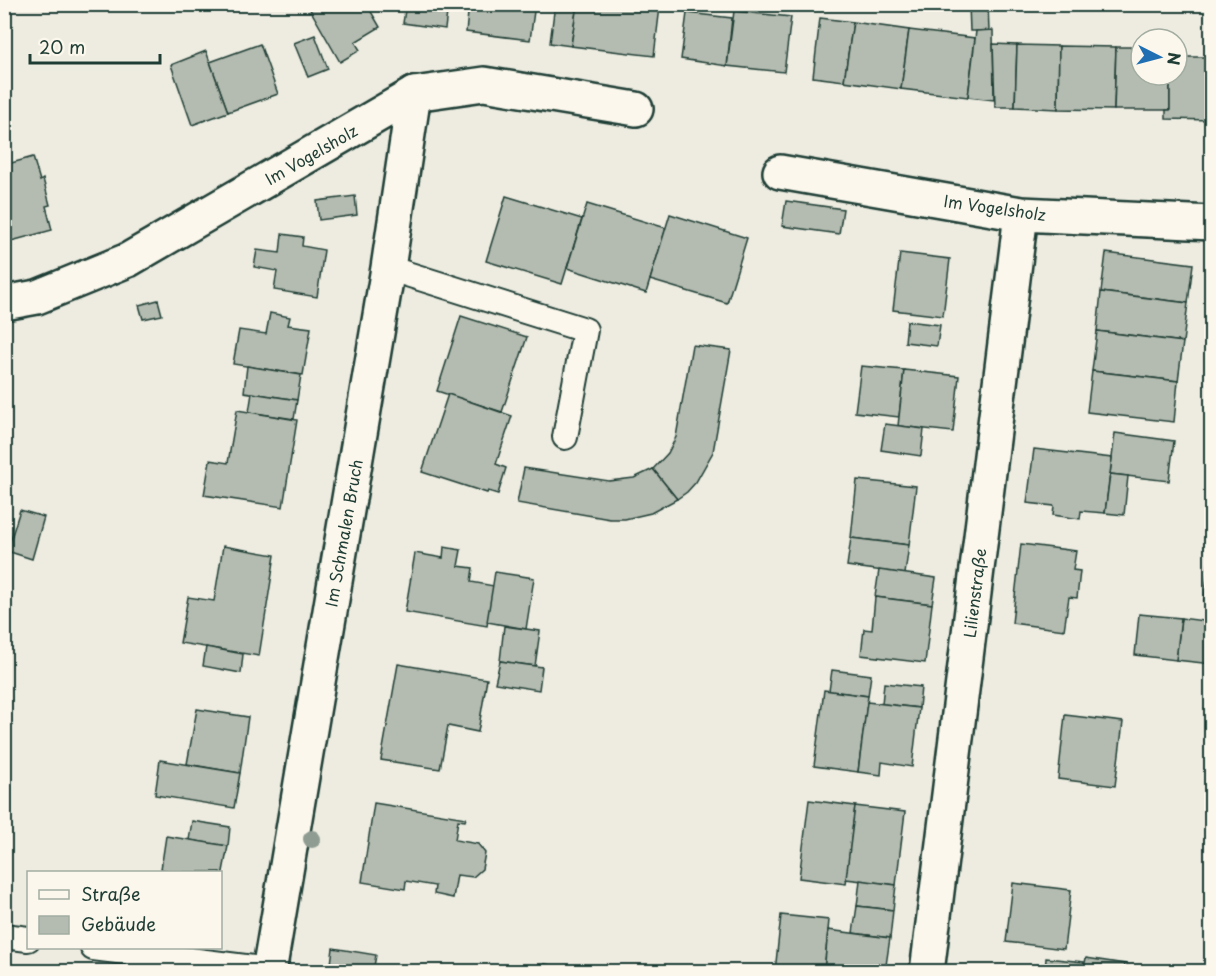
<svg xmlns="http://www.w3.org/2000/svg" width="1216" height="976" viewBox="0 0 1216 976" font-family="'Playpen Sans',sans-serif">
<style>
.building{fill:#b4bbb0;stroke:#1f3d34;stroke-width:1.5}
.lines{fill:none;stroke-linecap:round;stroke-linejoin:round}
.lane-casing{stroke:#1f3d34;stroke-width:28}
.street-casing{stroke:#1f3d34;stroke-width:38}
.lane{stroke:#fbf7ec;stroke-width:24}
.street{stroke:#fbf7ec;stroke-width:33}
.tree{fill:#8f9c92}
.labels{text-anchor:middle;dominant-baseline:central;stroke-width:4.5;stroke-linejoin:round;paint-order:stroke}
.street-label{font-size:16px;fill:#1f3d34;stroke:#fbf7ec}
</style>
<rect width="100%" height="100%" fill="#eeece1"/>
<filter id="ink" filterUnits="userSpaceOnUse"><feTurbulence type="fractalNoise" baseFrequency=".0167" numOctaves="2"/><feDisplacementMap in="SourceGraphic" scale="12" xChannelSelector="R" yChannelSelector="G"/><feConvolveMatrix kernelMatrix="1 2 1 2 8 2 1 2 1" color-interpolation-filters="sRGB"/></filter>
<g filter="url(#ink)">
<!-- building -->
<g class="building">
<polygon points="307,4 379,4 370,10 380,27 355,42 360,50 340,62"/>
<polygon points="406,4 448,4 445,29 403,23"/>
<polygon points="469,4 535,4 530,40 466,32"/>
<polygon points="555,4 577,4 571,46 550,43"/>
<polygon points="577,4 640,4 660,7 654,56 571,46"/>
<polygon points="969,4 988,4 989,31 970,31"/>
<polygon points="734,11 791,17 784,72 727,66"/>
<polygon points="687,13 732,18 727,66 681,59"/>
<polygon points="820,18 853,22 844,81 813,77"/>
<polygon points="853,22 909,30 901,89 844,81"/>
<polygon points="909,30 975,38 968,97 901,89"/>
<polygon points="993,30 994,100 968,97 976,31"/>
<polygon points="315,35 328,69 308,77 294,43"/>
<polygon points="260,44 278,94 228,112 210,62"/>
<polygon points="993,44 1017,45 1015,107 995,107"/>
<polygon points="1017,45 1059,46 1058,109 1015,107"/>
<polygon points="1059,46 1116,47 1114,110 1058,109"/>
<polygon points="1116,47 1141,47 1141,75 1170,75 1170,110 1114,110"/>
<polygon points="206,51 228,112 192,125 171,65"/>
<polygon points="1177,57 1212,57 1212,120 1166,119 1166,110 1170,110 1170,75 1177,75"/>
<polygon points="33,157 40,181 43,179 50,205 46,206 52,230 4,243 4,165"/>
<polygon points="355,196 357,215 319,220 317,201"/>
<polygon points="506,196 582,219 562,284 486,261"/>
<polygon points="786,201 843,209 839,234 782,226"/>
<polygon points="587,204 666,228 646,293 567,268"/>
<polygon points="670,214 747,238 727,303 650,280"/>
<polygon points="282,234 303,237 302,246 324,250 317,297 274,290 277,271 254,267 257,250 280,253"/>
<polygon points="900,253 950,259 943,316 893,310"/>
<polygon points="1106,253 1193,264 1188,303 1101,292"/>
<polygon points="1101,292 1188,303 1183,342 1097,331"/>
<polygon points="158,300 162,315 143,319 139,305"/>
<polygon points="270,313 290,317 288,325 311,328 303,375 233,364 239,330 266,334"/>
<polygon points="461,316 527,337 502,412 437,391"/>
<polygon points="907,321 940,325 937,346 905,342"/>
<polygon points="1097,331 1183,342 1178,381 1092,371"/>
<polygon points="692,345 731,350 713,452 696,482 687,492 677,499 653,469 668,453 676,437"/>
<polygon points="247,366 301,375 297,400 244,392"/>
<polygon points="861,366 904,370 899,417 855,412"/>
<polygon points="904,370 959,376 953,432 898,426"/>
<polygon points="1092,371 1178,381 1174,422 1087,412"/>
<polygon points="252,393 297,400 294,419 249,412"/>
<polygon points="448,394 512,416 496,464 506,468 498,494 488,491 487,493 422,472"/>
<polygon points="237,410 297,420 283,507 204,495 210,460 228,463"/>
<polygon points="885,424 924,429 921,456 881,450"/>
<polygon points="1115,433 1174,441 1169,481 1110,474"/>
<polygon points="1034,449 1112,458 1105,513 1081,511 1080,519 1053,515 1054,506 1027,503"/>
<polygon points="524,468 609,481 634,478 653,469 677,499 651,513 625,519 610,519 517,503"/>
<polygon points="1110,474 1128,476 1124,515 1105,513"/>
<polygon points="857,480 916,486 909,545 851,538"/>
<polygon points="20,510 44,517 32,559 7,551"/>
<polygon points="851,538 909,545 905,574 847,566"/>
<polygon points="1021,544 1076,551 1073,570 1080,571 1077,598 1069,597 1064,630 1012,623"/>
<polygon points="223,546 275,555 259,656 180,643 188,597 214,601"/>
<polygon points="444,547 461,550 458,566 473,568 471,582 494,586 487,626 405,612 415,553 443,558"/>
<polygon points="1209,561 1212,562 1212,602 1204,601"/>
<polygon points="879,570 936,578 932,604 875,597"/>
<polygon points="495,572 534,578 526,629 487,622"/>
<polygon points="875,597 932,604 925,663 861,655 864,629 872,630"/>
<polygon points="1205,606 1212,606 1212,664 1176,660 1181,618 1204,621"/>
<polygon points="1139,614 1181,618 1176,660 1135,655"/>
<polygon points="504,626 540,631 535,666 500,661"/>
<polygon points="206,647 243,654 241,673 203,666"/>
<polygon points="500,661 542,667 539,690 495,683"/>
<polygon points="398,664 487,679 478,732 448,726 440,769 381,760"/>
<polygon points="832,670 871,675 868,696 829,691"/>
<polygon points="884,683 921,687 919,708 882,704"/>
<polygon points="824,690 868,696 858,772 814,766"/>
<polygon points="867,702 919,708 912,767 882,762 881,775 858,772"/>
<polygon points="197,709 248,717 240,773 187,764"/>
<polygon points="1065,715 1123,722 1115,786 1058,779"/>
<polygon points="160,760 240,773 234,808 155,795"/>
<polygon points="809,800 855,806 846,884 799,878"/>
<polygon points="374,803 466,818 465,821 458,820 455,840 478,844 485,853 482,869 473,877 457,875 453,898 434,894 435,886 406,881 405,889 362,882"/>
<polygon points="855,806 905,812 896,885 846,879"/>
<polygon points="192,821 230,827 228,846 189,840"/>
<polygon points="166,836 228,846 220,887 220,872 170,872 170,871 161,869"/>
<polygon points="860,880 896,885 893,910 857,906"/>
<polygon points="1013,883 1071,890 1064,949 1006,942"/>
<polygon points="857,906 893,910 890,938 853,933"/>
<polygon points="781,915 829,920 824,972 775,972"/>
<polygon points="828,930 890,938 885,972 824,972"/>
<polygon points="333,948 376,955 373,972 330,972"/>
<polygon points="1046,958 1084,962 1083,972 1045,972"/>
<polygon points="1086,958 1125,964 1124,972 1083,972"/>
<polygon points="545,964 589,972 544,972"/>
</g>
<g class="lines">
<defs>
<g id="lane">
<polyline points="388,268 585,330 565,437"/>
<polyline points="4,936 28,939"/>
<polyline points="93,948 270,970"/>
</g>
<g id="street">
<polyline points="780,172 1021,214 1212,223"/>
<polyline points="4,303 37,297 128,260 414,94 484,84 636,109"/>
<polyline points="269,972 388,268 414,94"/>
<polyline points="927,972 1021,214"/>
</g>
</defs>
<!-- lane casing -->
<use href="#lane" class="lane-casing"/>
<!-- street casing -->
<use href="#street" class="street-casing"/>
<!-- lane -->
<use href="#lane" class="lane"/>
<!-- street -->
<use href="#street" class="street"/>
</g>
<!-- trees -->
<circle class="tree" cx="312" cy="839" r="9"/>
</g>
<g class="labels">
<!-- street labels -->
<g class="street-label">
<text transform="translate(311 154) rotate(-30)">Im Vogelsholz</text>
<text transform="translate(995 207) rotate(8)">Im Vogelsholz</text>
<text transform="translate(343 533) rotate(-80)">Im Schmalen Bruch</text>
<text transform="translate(974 593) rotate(-83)">Lilienstraße</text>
</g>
</g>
<!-- margin -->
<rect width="1216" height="976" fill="none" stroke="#fbf7ec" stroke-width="24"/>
<rect x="12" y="12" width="1192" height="952" fill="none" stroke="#1f3d34" stroke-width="2" filter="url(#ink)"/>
<!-- legend -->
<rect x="27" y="871" width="195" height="78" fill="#fbf7ec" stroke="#a3ada2" stroke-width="1.5"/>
<rect x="39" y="890" width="30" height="9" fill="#fbf7ec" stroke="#a3ada2" stroke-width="1.5"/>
<text x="81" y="901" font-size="18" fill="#1f3d34">Straße</text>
<rect x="39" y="916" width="30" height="18" fill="#b4bbb0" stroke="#a3ada2" stroke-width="1.5"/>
<text x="81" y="931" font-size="18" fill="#1f3d34">Gebäude</text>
<!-- north arrow -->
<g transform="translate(1159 57) rotate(96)"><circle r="28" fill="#fbf7ec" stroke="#a3ada2" stroke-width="1.5"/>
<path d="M0-4.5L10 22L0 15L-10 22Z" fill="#1f6fb2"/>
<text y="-9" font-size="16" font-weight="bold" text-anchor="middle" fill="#1f3d34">N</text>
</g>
<!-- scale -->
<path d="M30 54v9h130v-9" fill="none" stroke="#1f3d34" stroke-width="3"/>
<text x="39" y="54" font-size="18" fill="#1f3d34" stroke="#fbf7ec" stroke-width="4.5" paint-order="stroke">20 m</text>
</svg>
